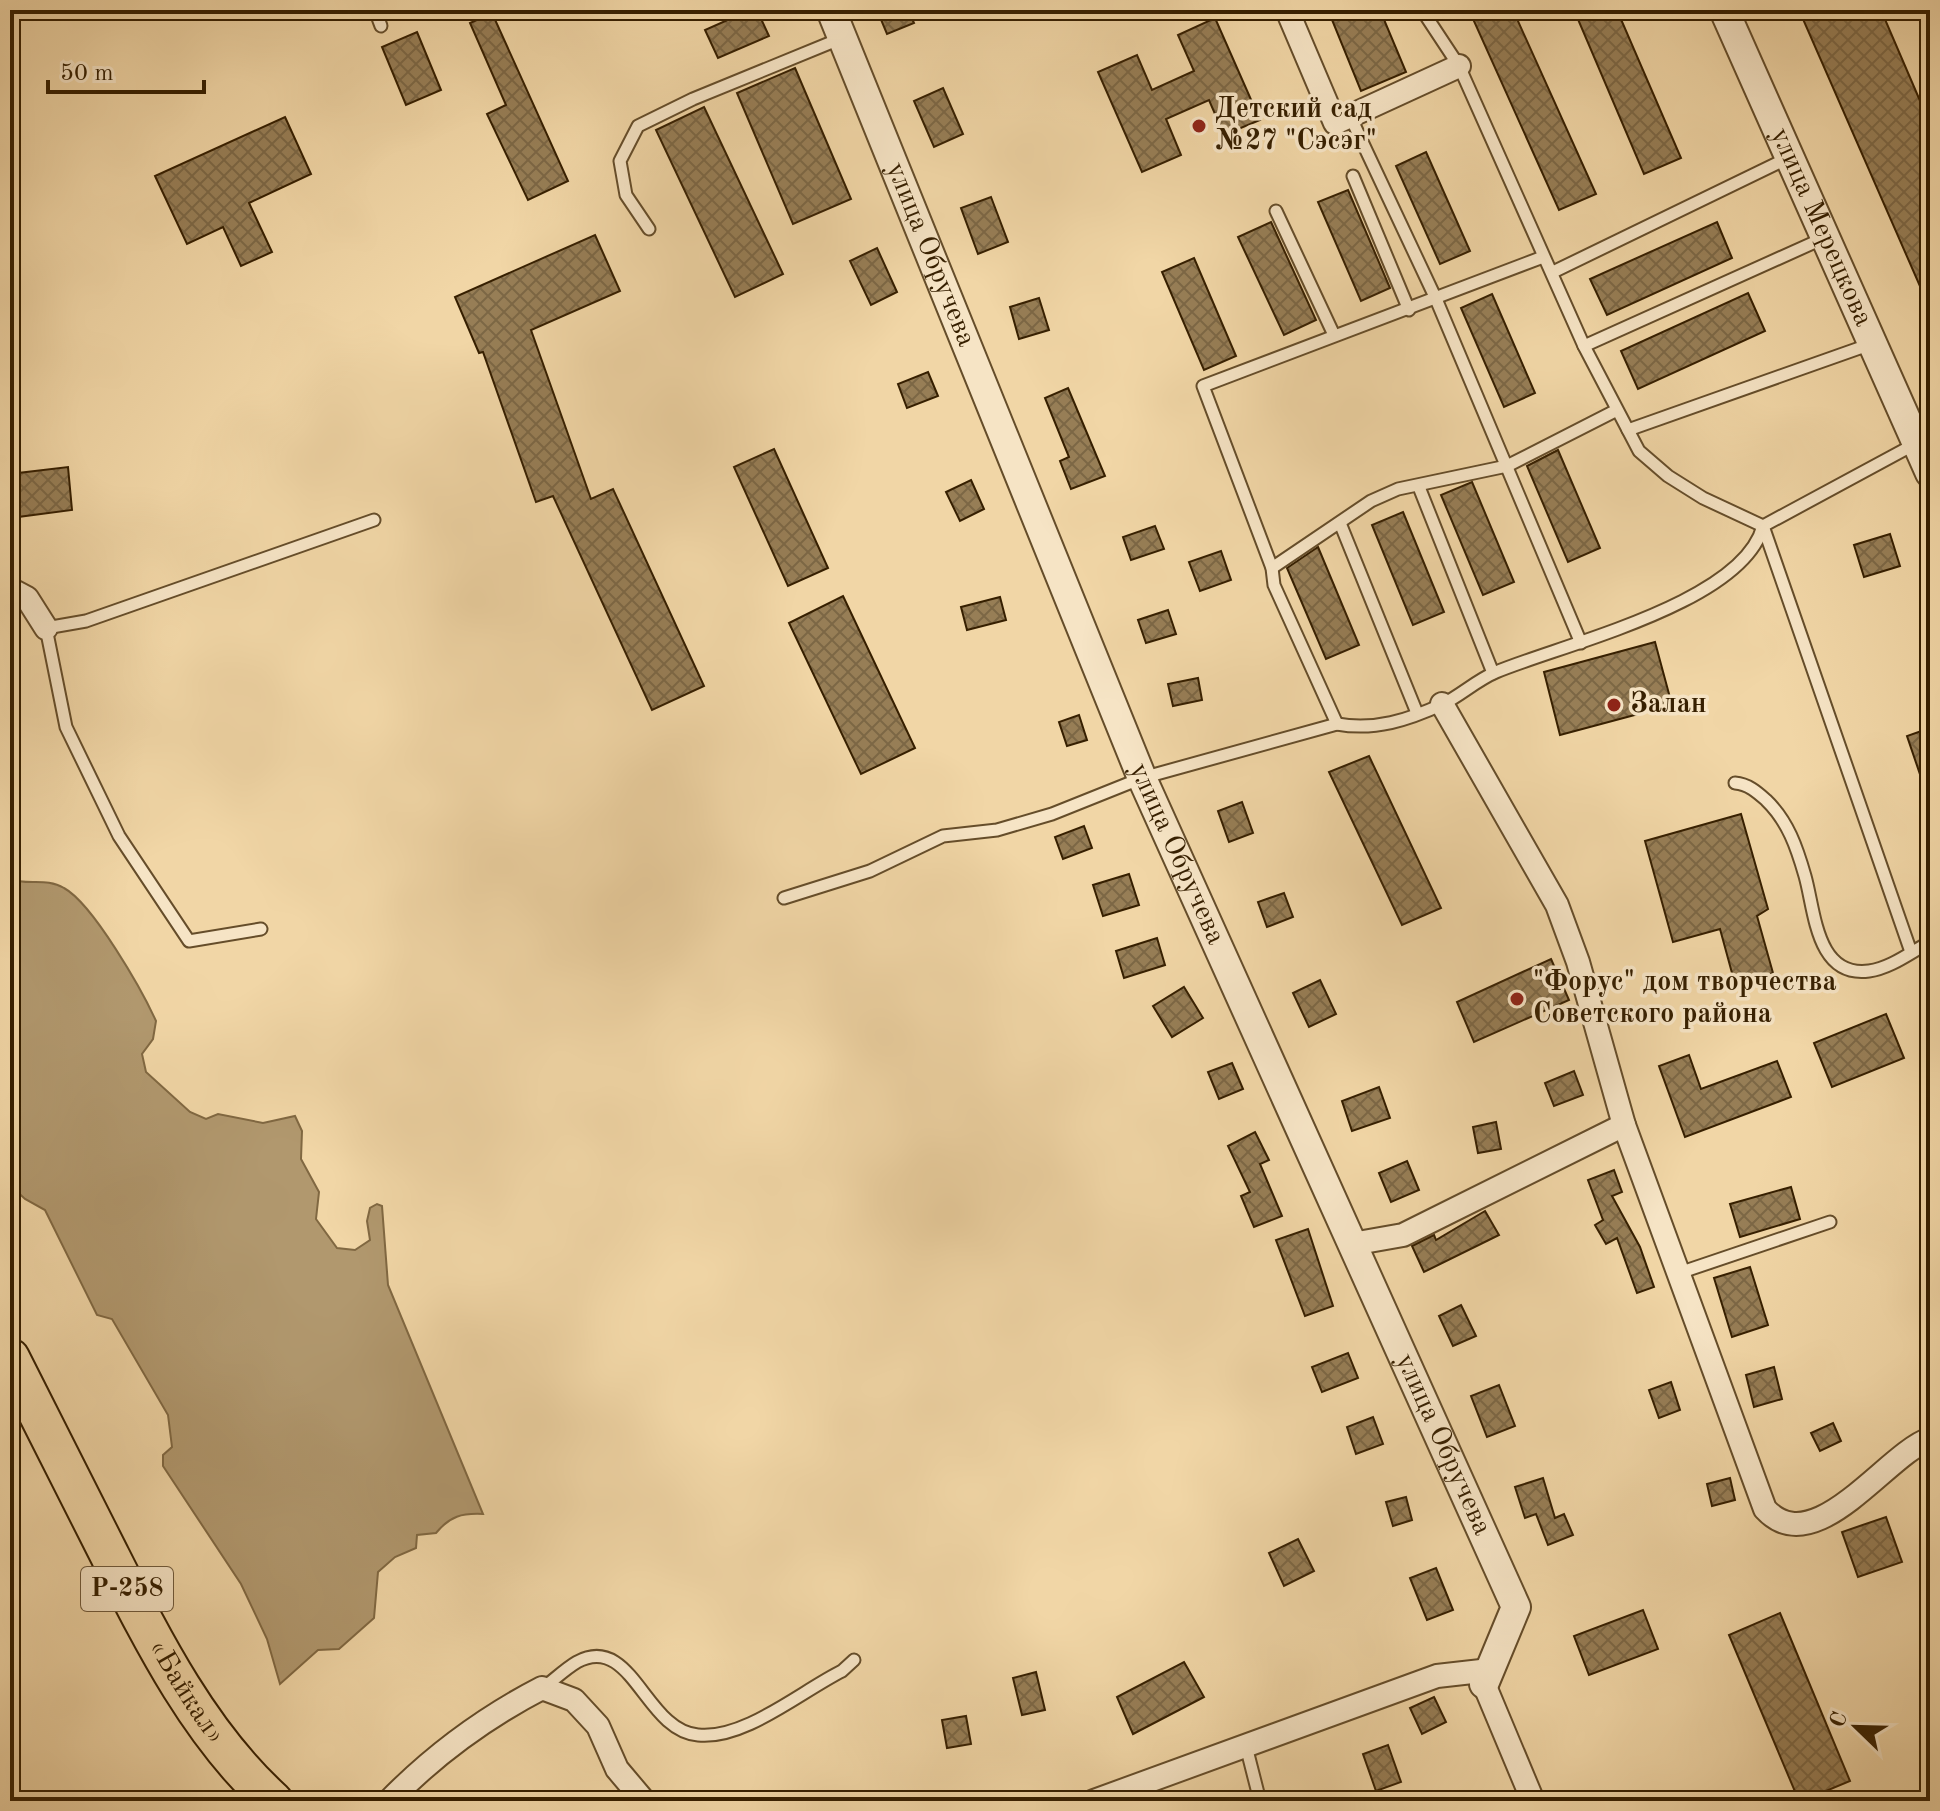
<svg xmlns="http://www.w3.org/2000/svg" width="1940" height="1811" viewBox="0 0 1940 1811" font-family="'Old Standard TT',serif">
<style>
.water{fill:#b1986e;stroke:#806842;stroke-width:2}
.building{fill:url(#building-cross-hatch);stroke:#361f00;stroke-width:2}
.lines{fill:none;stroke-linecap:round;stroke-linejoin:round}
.service-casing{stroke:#654d2a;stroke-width:15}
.minor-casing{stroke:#654d2a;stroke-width:26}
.tertiary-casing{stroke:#654d2a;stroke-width:32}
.trunk-casing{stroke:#361f00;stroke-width:42}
.service{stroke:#f6e4c5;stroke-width:11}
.minor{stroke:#f6e4c5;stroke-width:22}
.tertiary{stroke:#f6e4c5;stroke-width:28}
.trunk{stroke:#f1d6a6;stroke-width:38}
.poi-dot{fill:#8f2418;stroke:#f6e4c5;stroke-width:3}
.labels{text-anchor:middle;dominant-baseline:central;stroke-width:7;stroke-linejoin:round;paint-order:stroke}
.shield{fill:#f6e4c5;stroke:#705a3b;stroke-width:2}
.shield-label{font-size:26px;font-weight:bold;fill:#361f00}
.poi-label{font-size:28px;font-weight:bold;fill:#361f00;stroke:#f6e4c5;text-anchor:start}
.street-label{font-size:28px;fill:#361f00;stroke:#f6e4c5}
</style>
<defs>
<pattern id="building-cross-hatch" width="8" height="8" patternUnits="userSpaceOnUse" patternTransform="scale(2)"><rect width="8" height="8" fill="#977e56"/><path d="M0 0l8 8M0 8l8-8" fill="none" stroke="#7c6745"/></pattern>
</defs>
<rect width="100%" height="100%" fill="#f1d6a6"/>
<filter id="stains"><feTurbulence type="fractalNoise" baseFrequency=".0025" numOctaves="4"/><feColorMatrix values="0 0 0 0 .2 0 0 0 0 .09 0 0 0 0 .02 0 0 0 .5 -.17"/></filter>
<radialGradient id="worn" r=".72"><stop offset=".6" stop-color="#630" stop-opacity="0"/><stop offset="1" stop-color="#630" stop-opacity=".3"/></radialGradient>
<!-- water -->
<path class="water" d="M10 879C28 886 46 877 64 888 93 904 142 990 156 1021L153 1039 142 1054 146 1072 190 1112 206 1119 218 1114 263 1123 295 1116 302 1131 301 1159 319 1192 316 1219 337 1248 355 1250 370 1240 367 1221 370 1208 377 1204 382 1206 388 1285 483 1514C462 1513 450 1516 436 1533L417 1535 416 1548 395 1557 378 1572 374 1618 339 1649 318 1650 280 1684 267 1639 241 1584 163 1466V1455L172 1447 168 1415 112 1319 97 1315 45 1210 25 1199 10 1185Z"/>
<!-- building -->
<g class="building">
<polygon points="750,10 757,10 769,36 718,58 705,30"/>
<polygon points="877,10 908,10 914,23 887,34"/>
<polygon points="1328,10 1380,10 1406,72 1361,91"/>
<polygon points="1469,10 1513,10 1596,194 1559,210"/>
<polygon points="1574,10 1617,10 1681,158 1644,174"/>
<polygon points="1799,10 1881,10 1930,124 1930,309"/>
<polygon points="492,13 568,181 528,200 487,114 506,105 470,23"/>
<polygon points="1215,18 1260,120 1224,135 1209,100 1166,119 1181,155 1142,172 1098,72 1137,55 1152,90 1194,71 1178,35"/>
<polygon points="417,32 441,90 406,105 382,47"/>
<polygon points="795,68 851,199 793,224 737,93"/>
<polygon points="943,88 963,134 934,147 914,101"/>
<polygon points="704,107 783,274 735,297 656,130"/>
<polygon points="285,117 311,174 249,203 272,252 241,266 223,227 187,244 155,176"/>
<polygon points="1426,152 1470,251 1440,264 1396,166"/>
<polygon points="1348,190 1390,288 1361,301 1318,202"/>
<polygon points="991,197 1008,242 978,254 961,208"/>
<polygon points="1271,222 1316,320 1284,335 1238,237"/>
<polygon points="1717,222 1732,258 1607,315 1590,279"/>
<polygon points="595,235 620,291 531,330 591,499 613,489 704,686 652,710 553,496 536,502 483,352 479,353 455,297"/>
<polygon points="877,248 897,292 871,305 850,261"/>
<polygon points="1194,258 1236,356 1204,370 1162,272"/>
<polygon points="1748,293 1765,331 1638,389 1621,351"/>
<polygon points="1492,294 1535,393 1504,407 1461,308"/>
<polygon points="1039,298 1049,330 1019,339 1010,307"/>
<polygon points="928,372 938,396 907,408 898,384"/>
<polygon points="1068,388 1105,476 1071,489 1060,461 1069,457 1045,398"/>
<polygon points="774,449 828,568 788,586 734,467"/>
<polygon points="1558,450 1600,548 1568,562 1527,466"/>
<polygon points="68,467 72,510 10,518 10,474"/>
<polygon points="971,480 984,509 960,521 946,492"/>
<polygon points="1472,482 1514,582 1483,595 1441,495"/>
<polygon points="1403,512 1444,612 1413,625 1372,525"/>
<polygon points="1155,526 1164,549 1131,560 1123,537"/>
<polygon points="1890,534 1900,566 1864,577 1854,545"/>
<polygon points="1318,547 1359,645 1326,659 1287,568"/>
<polygon points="1221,551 1231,580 1200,591 1189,562"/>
<polygon points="843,596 915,748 861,774 789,623"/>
<polygon points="1000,597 1006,620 967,630 961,607"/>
<polygon points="1168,610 1176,634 1146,643 1138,620"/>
<polygon points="1655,642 1672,705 1560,735 1544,672"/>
<polygon points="1198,678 1202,700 1173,706 1168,684"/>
<polygon points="1079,715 1087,740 1067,746 1059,722"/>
<polygon points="1930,728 1930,794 1927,795 1907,736"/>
<polygon points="1369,756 1441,908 1402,925 1329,772"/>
<polygon points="1242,802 1253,833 1229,842 1218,811"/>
<polygon points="1741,814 1768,909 1757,916 1773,973 1735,984 1720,929 1673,942 1645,841"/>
<polygon points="1084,826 1092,848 1063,859 1055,837"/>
<polygon points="1129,874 1139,905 1103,916 1093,885"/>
<polygon points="1284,893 1293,917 1267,927 1258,902"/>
<polygon points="1157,938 1165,965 1124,978 1116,951"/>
<polygon points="1551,959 1569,1000 1474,1042 1457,1002"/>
<polygon points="1320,980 1336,1014 1309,1027 1293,993"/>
<polygon points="1184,987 1203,1018 1172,1037 1153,1006"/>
<polygon points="1886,1014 1904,1058 1832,1087 1814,1043"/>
<polygon points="1689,1055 1701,1089 1777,1061 1791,1097 1685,1137 1659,1066"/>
<polygon points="1232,1063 1243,1089 1219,1099 1208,1072"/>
<polygon points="1574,1071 1583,1095 1554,1106 1545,1083"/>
<polygon points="1379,1087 1390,1118 1352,1131 1342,1101"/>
<polygon points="1496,1122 1501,1149 1478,1153 1473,1127"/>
<polygon points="1255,1132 1269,1160 1260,1164 1282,1216 1254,1227 1241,1196 1250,1192 1228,1146"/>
<polygon points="1407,1161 1419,1190 1391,1202 1379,1173"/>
<polygon points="1614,1170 1622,1192 1612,1196 1640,1247 1654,1287 1637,1293 1617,1238 1606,1244 1595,1225 1603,1220 1588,1180"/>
<polygon points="1791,1187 1800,1219 1740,1237 1730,1204"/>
<polygon points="1485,1211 1499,1235 1424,1272 1412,1246 1434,1235 1436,1240"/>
<polygon points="1308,1229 1333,1306 1305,1316 1276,1240"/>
<polygon points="1750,1267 1768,1325 1732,1337 1714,1278"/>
<polygon points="1461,1305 1476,1336 1453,1346 1439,1316"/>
<polygon points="1348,1353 1358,1378 1322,1392 1312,1367"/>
<polygon points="1774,1367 1782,1399 1754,1407 1746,1375"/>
<polygon points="1671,1382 1680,1410 1659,1418 1649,1390"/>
<polygon points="1499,1385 1515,1426 1487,1437 1471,1396"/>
<polygon points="1373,1417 1383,1444 1356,1454 1347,1427"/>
<polygon points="1833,1423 1841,1441 1820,1451 1811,1433"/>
<polygon points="1543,1478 1555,1518 1564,1514 1573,1535 1548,1545 1536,1514 1525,1518 1515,1487"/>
<polygon points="1730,1478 1735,1500 1712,1506 1707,1484"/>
<polygon points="1406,1497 1412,1520 1393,1526 1386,1502"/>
<polygon points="1886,1517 1902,1562 1858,1577 1842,1532"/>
<polygon points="1298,1539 1314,1571 1284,1586 1269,1553"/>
<polygon points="1436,1568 1453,1610 1427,1620 1410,1578"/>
<polygon points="1643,1610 1658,1649 1589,1675 1574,1636"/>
<polygon points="1780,1613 1850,1781 1802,1801 1799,1801 1729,1635"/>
<polygon points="1184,1662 1204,1697 1133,1734 1117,1697"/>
<polygon points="1036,1672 1045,1710 1022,1715 1013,1678"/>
<polygon points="1434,1697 1446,1722 1422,1734 1410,1708"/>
<polygon points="966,1716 971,1744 947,1748 942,1720"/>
<polygon points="1388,1745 1401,1782 1376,1791 1363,1754"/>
</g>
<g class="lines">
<defs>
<g id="service">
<polyline points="375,10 381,26"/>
<polyline points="1422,10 1459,66 1584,346 1639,451 1668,476 1703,498 1763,526 1911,952"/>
<polyline points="1350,116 1436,299 1581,643"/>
<polyline points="1353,176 1409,310"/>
<polyline points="1276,211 1334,335"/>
<polyline points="649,229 626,195 620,161 638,126 693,99 842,38"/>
<polyline points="1553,272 1788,158"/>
<polyline points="1584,346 1824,238"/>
<polyline points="1628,430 1871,344"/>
<polyline points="1419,487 1493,673"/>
<polyline points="1340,523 1417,713"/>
<polyline points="1272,568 1371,501 1398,489 1507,466 1615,411"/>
<polyline points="1337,724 1274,585 1272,568 1203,386 1543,257"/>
<path d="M1735 783C1748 784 1757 792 1766 800 1788 821 1797 848 1805 876 1815 911 1816 978 1869 971 1891 968 1911 952 1930 942"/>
<path d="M784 898 870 871 943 836 997 830 1052 814 1142 778 1337 724C1375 731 1408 720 1443 704 1461 695 1477 680 1496 672 1563 644 1743 603 1763 526L1915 444"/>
<polyline points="261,929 189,941 119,836 66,727 46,628 86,621 374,520"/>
<polyline points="1679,1273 1830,1222"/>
<path d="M543 1688C554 1680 565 1669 577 1662 632 1632 645 1731 698 1735 744 1740 800 1692 842 1671L854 1660"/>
<polyline points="1246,1746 1260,1801"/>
</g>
<g id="minor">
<polyline points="1287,10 1335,123 1459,66"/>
<polyline points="10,589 27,598 46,628"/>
<path d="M1442 704 1557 905 1578 962 1624 1125 1765 1509C1815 1563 1886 1454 1930 1439"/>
<polyline points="1352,1244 1403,1235 1624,1125"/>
<polyline points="1484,1684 1533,1801"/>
<path d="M389 1801C435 1754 484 1718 542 1688L574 1700 598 1726 617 1769 644 1801"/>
<polyline points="1094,1801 1437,1676 1490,1670"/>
</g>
<g id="tertiary">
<path id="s1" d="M831 10 1142 778 1516 1607 1484 1684"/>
<path id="s2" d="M1724 10 1930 473"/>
</g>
<g id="trunk">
<path id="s3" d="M10 1358C42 1421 74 1485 106 1548 151 1637 198 1733 273 1801"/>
</g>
</defs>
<!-- service casing -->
<use href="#service" class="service-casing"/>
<!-- minor casing -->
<use href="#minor" class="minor-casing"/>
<!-- tertiary casing -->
<use href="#tertiary" class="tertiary-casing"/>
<!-- trunk casing -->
<use href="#trunk" class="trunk-casing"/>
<!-- service -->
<use href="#service" class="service"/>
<!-- minor -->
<use href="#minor" class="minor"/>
<!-- tertiary -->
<use href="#tertiary" class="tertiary"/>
<!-- trunk -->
<use href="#trunk" class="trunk"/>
</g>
<!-- markers -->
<g class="poi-dot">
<circle cx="1199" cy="126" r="8"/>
<circle cx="1614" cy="705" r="8"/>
<circle cx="1517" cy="999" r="8"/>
</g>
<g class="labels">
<!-- shield labels -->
<rect class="shield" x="81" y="1567" width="92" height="44" rx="6"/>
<g class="shield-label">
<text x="127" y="1589">Р-258</text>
</g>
<!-- poi labels -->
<g class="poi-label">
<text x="1215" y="110">Детский сад<tspan x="1215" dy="32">№27 "Сэсэг"</tspan></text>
<text x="1630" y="705">Залан</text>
<text x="1533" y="983">"Форус" дом творчества<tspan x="1533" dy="32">Советского района</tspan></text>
</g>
<!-- street labels -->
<g class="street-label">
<text stroke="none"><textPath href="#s2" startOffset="238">улица Мерецкова</textPath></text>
<text stroke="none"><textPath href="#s1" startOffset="264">улица Обручева</textPath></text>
<text stroke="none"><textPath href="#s1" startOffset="912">улица Обручева</textPath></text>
<text stroke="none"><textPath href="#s1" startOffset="1560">улица Обручева</textPath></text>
<text stroke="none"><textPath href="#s3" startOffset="378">«Байкал»</textPath></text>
</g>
</g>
<!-- margin -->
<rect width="1940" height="1811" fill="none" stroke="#f1d6a6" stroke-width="40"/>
<rect x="12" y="12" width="1916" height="1787" fill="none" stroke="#361f00" stroke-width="4"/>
<rect x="20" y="20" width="1900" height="1771" fill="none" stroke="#361f00" stroke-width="2"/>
<!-- north arrow -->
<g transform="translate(1856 1727) rotate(293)" stroke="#f6e4c5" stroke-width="6" paint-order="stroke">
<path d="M0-6L14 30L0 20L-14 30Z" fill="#361f00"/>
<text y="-12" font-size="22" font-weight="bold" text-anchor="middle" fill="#361f00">С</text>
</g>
<!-- scale -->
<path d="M48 80v12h156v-12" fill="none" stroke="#361f00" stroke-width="4"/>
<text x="60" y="80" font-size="24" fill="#361f00" stroke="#f6e4c5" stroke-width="6" paint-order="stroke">50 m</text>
<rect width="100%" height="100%" filter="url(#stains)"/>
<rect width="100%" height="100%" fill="url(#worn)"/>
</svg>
